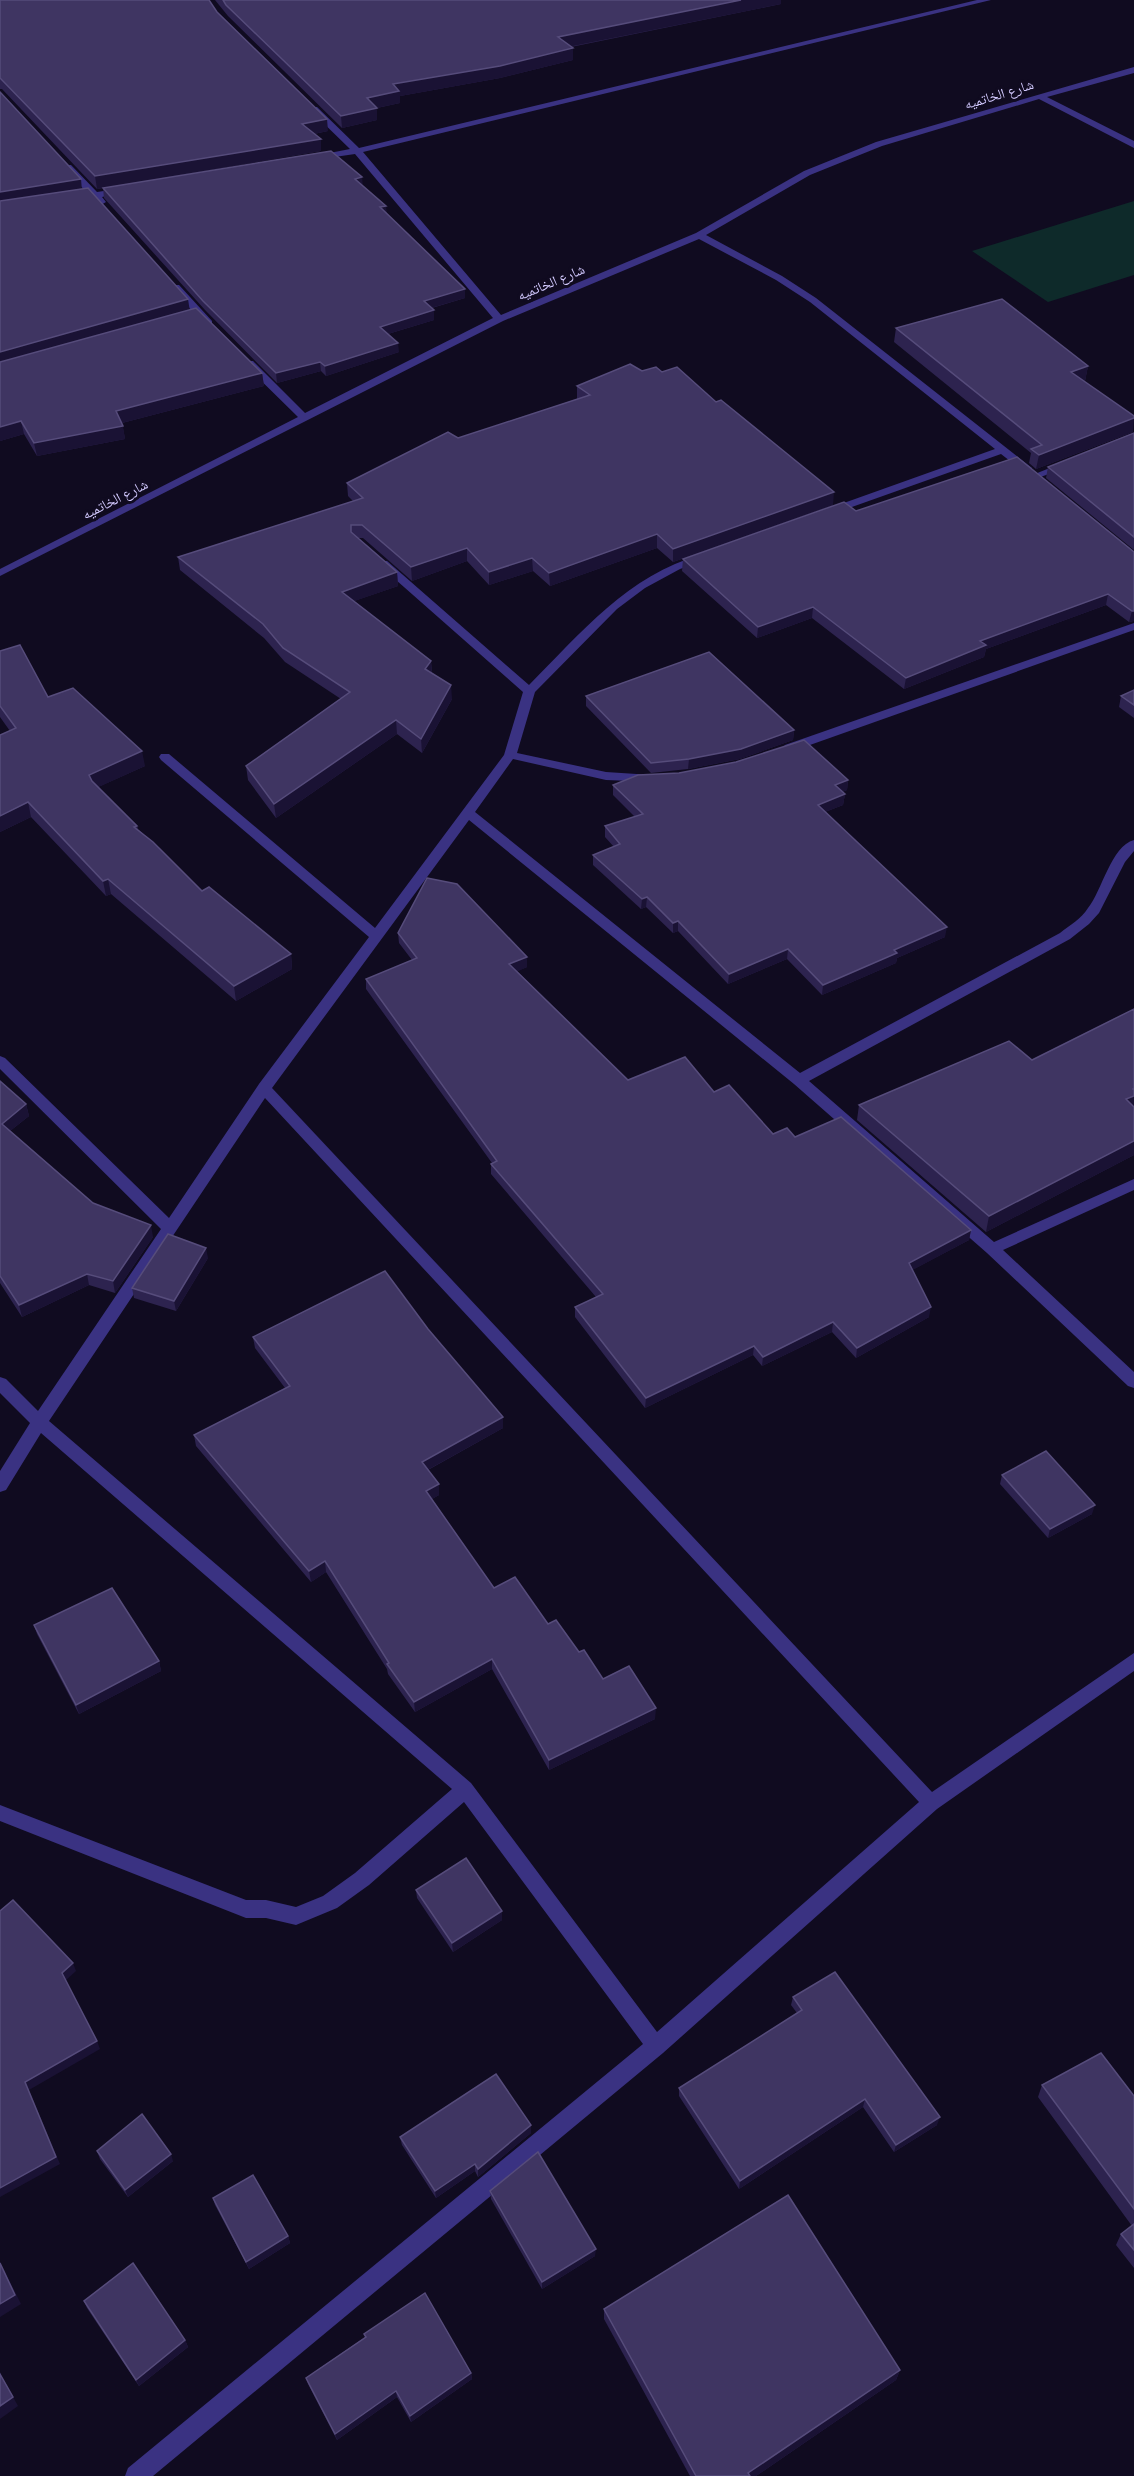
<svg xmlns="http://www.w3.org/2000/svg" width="1134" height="2476" viewBox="0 0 1134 2476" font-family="Mulish,'Noto Naskh Arabic',sans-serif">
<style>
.green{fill:#0e2a2a}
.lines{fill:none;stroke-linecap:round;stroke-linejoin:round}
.minor{fill:#3a3282;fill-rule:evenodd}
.wall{fill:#2d234f}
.shaded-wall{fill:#1a1234}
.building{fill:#3f3562;stroke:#564c7b;stroke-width:1.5}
.labels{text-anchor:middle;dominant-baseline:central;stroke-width:6;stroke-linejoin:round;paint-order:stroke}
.far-street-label{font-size:14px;fill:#d3caff;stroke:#100b20}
</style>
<rect width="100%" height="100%" fill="#100b20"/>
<!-- green -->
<polygon class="green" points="1134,201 1134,275 1048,302 972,251"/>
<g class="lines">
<!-- minor -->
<g class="minor">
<polygon points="977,0 991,0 363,152 501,315 696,233 804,171 876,142 1134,67 1134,73 1047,97 1134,141 1134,148 1039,99 882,146 810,175 706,235 782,276 816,298 1032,468 1032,472 1024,472 1001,454 835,513 827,513 827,509 995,449 810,302 776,280 699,239 503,321 0,576 0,569 298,417 245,365 245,361 253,361 305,413 493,318 355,154 314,160 314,156 350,149 311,111 311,107 317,107 359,148"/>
<polygon points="65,165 71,165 97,192 124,188 129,191 102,197 106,202 101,205 93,198 74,200 74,196 88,194 65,169"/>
<polygon points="173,285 179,285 212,321 212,325 204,325 173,289"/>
<polygon points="1067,461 1071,462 1071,466 1035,479 1030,476"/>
<path d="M701 555 707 558 705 560 680 569 645 588 617 609 535 692 517 753 606 772 652 775 658 779 656 782 606 780 513 759 475 812 800 1073 1060 933C1070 925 1081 919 1088 908 1102 891 1111 846 1134 840V851L1125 862 1099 913 1089 924 1070 939 809 1081 994 1242 1134 1179V1190L1003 1250 1134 1372V1388L1128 1386 987 1253 794 1084 469 820 272 1088 932 1792 1134 1653V1671L937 1809 663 2053 153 2476H125L128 2468 643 2044 464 1802 369 1885 337 1908 296 1925 266 1918H246L0 1821V1805L246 1900H266L296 1907 323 1896 355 1873 452 1789 41 1433 6 1490 0 1492V1471L30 1423 0 1393V1377L6 1379 38 1411 161 1229 0 1069V1056L5 1058 169 1218 259 1084 369 937 161 760 159 757 161 754H169L375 928 504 755 523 692 379 565V561H387L529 685C580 634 629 574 701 555ZM265 1098 919 1802 657 2032 471 1783 49 1421Z"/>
<polygon points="1134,623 1134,630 793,751 785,751 783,748 785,745"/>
</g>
</g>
<!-- wall -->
<g class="wall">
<polygon points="0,0 217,12 328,131 314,134 321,151 97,189 2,89 0,89"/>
<polygon points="215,0 781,0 781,4 571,47 573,60 500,78 400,96 400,103 377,108 377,120 342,128 228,16"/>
<polygon points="363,186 386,206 386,213 465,298 432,308 434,310 434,320 388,334 399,352 326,376 321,371 277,383 205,310 104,198 103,188"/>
<polygon points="82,189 190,309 262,373 264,386 122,423 125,439 37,456 24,434 0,441"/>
<polygon points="896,328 1088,366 1085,381 1084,381 1133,432 1036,469 1029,463 1031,453 894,342"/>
<polygon points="577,386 833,505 673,562 657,548 550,586 533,571 489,585 467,561 412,581 363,538 358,538 397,572 398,586 354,601 431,661 432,673 452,699 422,753 397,734 276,818 248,780 246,766 341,699 285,662 264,638 180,570 178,557 353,501 348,496 347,483 458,438 577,399"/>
<polygon points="1134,433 1134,550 1046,478 1048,467"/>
<polygon points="856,511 1134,552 1134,621 1129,622 1106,605 986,649 984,657 904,689 812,618 757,638 682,571 683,559"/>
<polygon points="0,651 48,697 145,766 98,787 137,826 138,829 202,891 291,954 292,969 236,1001 111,894 106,896 31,817 0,832 0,735 10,731 0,717"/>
<polygon points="1134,690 1134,718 1119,707 1121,696"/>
<polygon points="586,696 794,730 793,740 740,759 688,769 651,773 586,706"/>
<polygon points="848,780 847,790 842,792 845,794 843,805 825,812 945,937 897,958 896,963 822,995 787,959 728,984 678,931 673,933 646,907 641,909 593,865 593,855 614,847 605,837 605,826 635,817 613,795 613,785"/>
<polygon points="398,933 527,967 517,971 628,1080 714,1092 773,1134 795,1137 971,1230 969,1240 912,1270 929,1317 856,1358 832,1332 762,1366 753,1355 645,1408 575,1317 575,1307 596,1297 491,1174 491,1164 492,1163 366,989 366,979 412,960 399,943"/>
<polygon points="1134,1009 1134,1155 986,1232 857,1120 859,1105 1032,1060"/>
<polygon points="0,1081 26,1104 29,1116 10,1131 93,1203 153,1237 115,1293 89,1285 22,1317 0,1283"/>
<polygon points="208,1258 176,1311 134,1298 132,1288"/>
<polygon points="428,1329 503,1428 428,1470 439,1495 432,1499 494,1588 548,1624 579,1652 603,1679 655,1719 549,1770 492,1669 415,1712 388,1674 387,1669 326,1572 311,1582 196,1446 194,1435 285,1388 255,1348 253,1337"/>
<polygon points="1002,1475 1092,1514 1048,1538 1000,1484"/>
<polygon points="34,1625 159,1661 161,1671 79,1714 37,1634"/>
<polygon points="416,1890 502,1920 453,1952 417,1898"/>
<polygon points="793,1997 937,2125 894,2152 863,2107 739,2189 679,2096 679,2088 797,2013 791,2005"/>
<polygon points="1042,2085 1134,2096 1134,2268 1116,2245 1121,2234 1132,2226 1038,2097"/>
<polygon points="531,2133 478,2177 475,2171 436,2198 402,2145 400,2137"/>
<polygon points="97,2151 173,2161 128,2197 100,2159"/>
<polygon points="490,2191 595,2256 542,2289 491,2199"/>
<polygon points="213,2198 288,2236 290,2243 249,2269 215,2205"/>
<polygon points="84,2301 185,2340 188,2347 139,2386 87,2308"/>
<polygon points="604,2309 900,2370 896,2380 756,2476 690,2476 604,2319"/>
<polygon points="364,2334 471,2373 472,2379 411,2422 397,2397 337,2440 308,2384 306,2378 365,2337"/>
</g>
<!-- shaded-wall -->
<g class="shaded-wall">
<polygon points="741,0 781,0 781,4 558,49 558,37"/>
<polygon points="573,48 573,60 500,78 400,96 400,103 367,110 367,98 393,84"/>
<polygon points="377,108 377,120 342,128 341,116"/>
<polygon points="327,119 328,131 304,136 302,124"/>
<polygon points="321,139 321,151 97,189 95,176"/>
<polygon points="362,177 363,187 355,179"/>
<polygon points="81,179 82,191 0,205 0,192"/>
<polygon points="386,206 387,215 380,207"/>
<polygon points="465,289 465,298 424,310 424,301"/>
<polygon points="188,299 190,312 0,366 0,352"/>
<polygon points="434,310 434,320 381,336 380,327"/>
<polygon points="398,343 399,352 326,376 325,366"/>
<polygon points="320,362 321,371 277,383 276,373"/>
<polygon points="1088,366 1085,381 1068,386 1071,372"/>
<polygon points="262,373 264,386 118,424 116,411"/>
<polygon points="1134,418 1133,432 1036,469 1039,455"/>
<polygon points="21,421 24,434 0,441 0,427"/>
<polygon points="123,426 125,439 37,456 34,443"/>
<polygon points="834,492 833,505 673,562 673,549"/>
<polygon points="657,534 657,548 550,586 549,573"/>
<polygon points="467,548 467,561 412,581 411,567"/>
<polygon points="532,558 533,571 489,585 489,572"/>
<polygon points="397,572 398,586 343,605 342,592"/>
<polygon points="1108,594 1106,605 986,649 984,657 904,689 906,678 980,641"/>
<polygon points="813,607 812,618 757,638 758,627"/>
<polygon points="1132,611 1134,611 1134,621 1129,622"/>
<polygon points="431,661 432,674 425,669"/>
<polygon points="451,685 452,699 422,753 421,739"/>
<polygon points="396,720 397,734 276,818 274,804"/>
<polygon points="794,730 793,740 740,759 688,769 689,759"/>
<polygon points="142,751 145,766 92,790 89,775"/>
<polygon points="848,780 847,790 834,796 835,785"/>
<polygon points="845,794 843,805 817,815 818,805"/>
<polygon points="28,802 31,817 0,832 0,816"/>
<polygon points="108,879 111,894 106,896 103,881"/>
<polygon points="647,897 646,907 641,909 642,899"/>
<polygon points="678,921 678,931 673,933 673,923"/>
<polygon points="947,927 945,937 897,958 896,963 822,995 823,985 894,950"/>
<polygon points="788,949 787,959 728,984 729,974"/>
<polygon points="291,954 292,969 236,1001 234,986"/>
<polygon points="527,957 527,967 510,975 509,964"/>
<polygon points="1134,1088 1134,1109 1126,1099"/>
<polygon points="26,1104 29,1116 5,1135 2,1124"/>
<polygon points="1134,1141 1134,1155 986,1232 989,1216"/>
<polygon points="151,1225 153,1237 115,1293 113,1281"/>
<polygon points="971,1230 969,1240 907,1273 909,1263"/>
<polygon points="206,1248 208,1258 176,1311 174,1301"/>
<polygon points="87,1274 89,1285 22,1317 19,1305"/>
<polygon points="931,1307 929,1317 856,1358 857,1348"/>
<polygon points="833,1322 832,1332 762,1366 763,1357"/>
<polygon points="754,1346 753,1355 645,1408 646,1398"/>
<polygon points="503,1417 503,1428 422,1473 422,1462"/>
<polygon points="439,1484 439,1495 427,1502 426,1491"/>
<polygon points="1095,1505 1092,1514 1048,1538 1050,1529"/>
<polygon points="325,1561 326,1572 311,1582 309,1571"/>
<polygon points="492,1659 492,1669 415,1712 414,1702"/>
<polygon points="159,1661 161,1671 79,1714 76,1705"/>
<polygon points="656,1708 655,1719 549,1770 549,1760"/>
<polygon points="502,1911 502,1920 453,1952 452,1943"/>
<polygon points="73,1963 76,1971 65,1981 62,1973"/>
<polygon points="97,2041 100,2049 29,2090 60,2164 0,2197 0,2188 25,2082"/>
<polygon points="865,2099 863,2107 739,2189 740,2181"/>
<polygon points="940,2117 937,2125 894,2152 896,2145"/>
<polygon points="531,2125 531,2133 478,2177 478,2169"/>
<polygon points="171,2154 173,2161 128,2197 125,2190"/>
<polygon points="475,2164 475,2171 436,2198 435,2191"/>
<polygon points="288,2236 290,2243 249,2269 246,2262"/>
<polygon points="596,2249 595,2256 542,2289 542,2282"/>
<polygon points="0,2262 21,2304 0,2317"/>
<polygon points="185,2340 188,2347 139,2386 136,2380"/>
<polygon points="900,2370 896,2380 756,2476 748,2476 748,2473"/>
<polygon points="0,2373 18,2406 0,2419"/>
<polygon points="471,2373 472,2379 411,2422 410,2416"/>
<polygon points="396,2391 397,2397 337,2440 335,2434"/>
</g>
<!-- building -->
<g class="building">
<polygon points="0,0 209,0 217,12 327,119 302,124 321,139 95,176 0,78"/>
<polygon points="223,0 741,0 558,37 573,48 500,66 393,84 399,91 367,98 377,108 341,116 226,5"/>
<polygon points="0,92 81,179 0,192"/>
<polygon points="331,151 362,177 355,179 386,206 380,207 465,289 424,301 434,310 380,327 398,343 325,366 320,362 276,373 203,301 103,188"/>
<polygon points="88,188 188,299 0,352 0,201"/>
<polygon points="1002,299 1088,366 1071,372 1134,416 1134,418 1039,455 1031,449 1042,445 896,328"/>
<polygon points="196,308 262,373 116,411 123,426 34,443 21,421 0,427 0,362"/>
<polygon points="630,364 642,371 656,367 662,372 677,367 716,402 721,400 834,492 673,549 657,534 549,573 532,558 489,572 467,548 411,567 362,525 351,525 351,532 397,572 342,592 431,661 425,669 451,685 421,739 396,720 274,804 246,766 350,692 283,648 263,624 178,557 363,498 347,483 448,432 458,438 590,395 577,386"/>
<polygon points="1134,433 1134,537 1048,467"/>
<polygon points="1017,457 1134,552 1134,611 1132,611 1108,594 980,641 986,645 906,678 813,607 758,627 683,559 844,502 856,511"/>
<polygon points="20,645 48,697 73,688 142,751 89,775 92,781 137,826 134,827 153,842 202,891 209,887 291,954 234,986 108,879 103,881 28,802 0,816 0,735 16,728 0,706 0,651"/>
<polygon points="709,652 794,730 741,749 689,759 651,763 586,696"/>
<polygon points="1134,690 1134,705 1121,696"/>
<polygon points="804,740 848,780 835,785 845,794 818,805 947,927 894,950 897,953 823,985 788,949 729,974 678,921 673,923 647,897 642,899 593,855 620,844 605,826 643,814 613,785 638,775 679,773 736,762"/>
<polygon points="427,878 457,884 527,957 509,964 628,1080 685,1057 714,1092 729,1085 773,1134 787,1128 795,1137 841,1117 971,1230 909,1263 931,1307 857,1348 833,1322 763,1357 754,1346 646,1398 575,1307 603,1294 491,1164 497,1161 366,979 417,958 398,933"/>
<polygon points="1134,1009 1134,1088 1133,1089 1134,1090 1134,1096 1126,1099 1134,1107 1134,1141 989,1216 859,1105 1009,1041 1032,1060"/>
<polygon points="0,1081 26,1104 2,1124 93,1203 151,1225 113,1281 87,1274 19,1305 0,1276"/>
<polygon points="168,1234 206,1248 174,1301 132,1288"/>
<polygon points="385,1271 428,1329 503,1417 422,1462 439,1484 426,1491 494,1588 515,1577 548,1624 556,1620 579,1652 584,1650 603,1679 629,1666 656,1708 549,1760 492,1659 414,1702 387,1664 389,1663 325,1561 309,1571 194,1435 290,1386 253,1337"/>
<polygon points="1046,1451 1095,1505 1050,1529 1002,1475"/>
<polygon points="112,1588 159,1661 76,1705 34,1625"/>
<polygon points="466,1858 502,1911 452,1943 416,1890"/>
<polygon points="13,1900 73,1963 62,1973 97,2041 25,2082 56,2157 0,2188 0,1911"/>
<polygon points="835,1972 940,2117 896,2145 865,2099 740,2181 679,2088 802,2010 793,1997"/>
<polygon points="1101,2053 1134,2096 1134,2209 1042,2085"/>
<polygon points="496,2074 531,2125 478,2169 475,2164 435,2191 400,2137"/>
<polygon points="142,2114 171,2154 125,2190 97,2151"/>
<polygon points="538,2152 596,2249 542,2282 490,2191"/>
<polygon points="253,2175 288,2236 246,2262 213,2198"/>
<polygon points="788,2195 900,2370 748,2473 750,2476 696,2476 604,2309"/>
<polygon points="1134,2224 1134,2250 1121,2234"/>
<polygon points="0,2263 15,2295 0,2304"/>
<polygon points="133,2263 185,2340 136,2380 84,2301"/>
<polygon points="425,2293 471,2373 410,2416 396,2391 335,2434 306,2378 366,2337 364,2334"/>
<polygon points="0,2374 13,2397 0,2406"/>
</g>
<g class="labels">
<!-- far-street labels -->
<g class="far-street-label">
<text transform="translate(999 94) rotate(-17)">شارع الخاتميه</text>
<text transform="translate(551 282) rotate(-23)">شارع الخاتميه</text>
<text transform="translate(115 499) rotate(-27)">شارع الخاتميه</text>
</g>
</g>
</svg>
